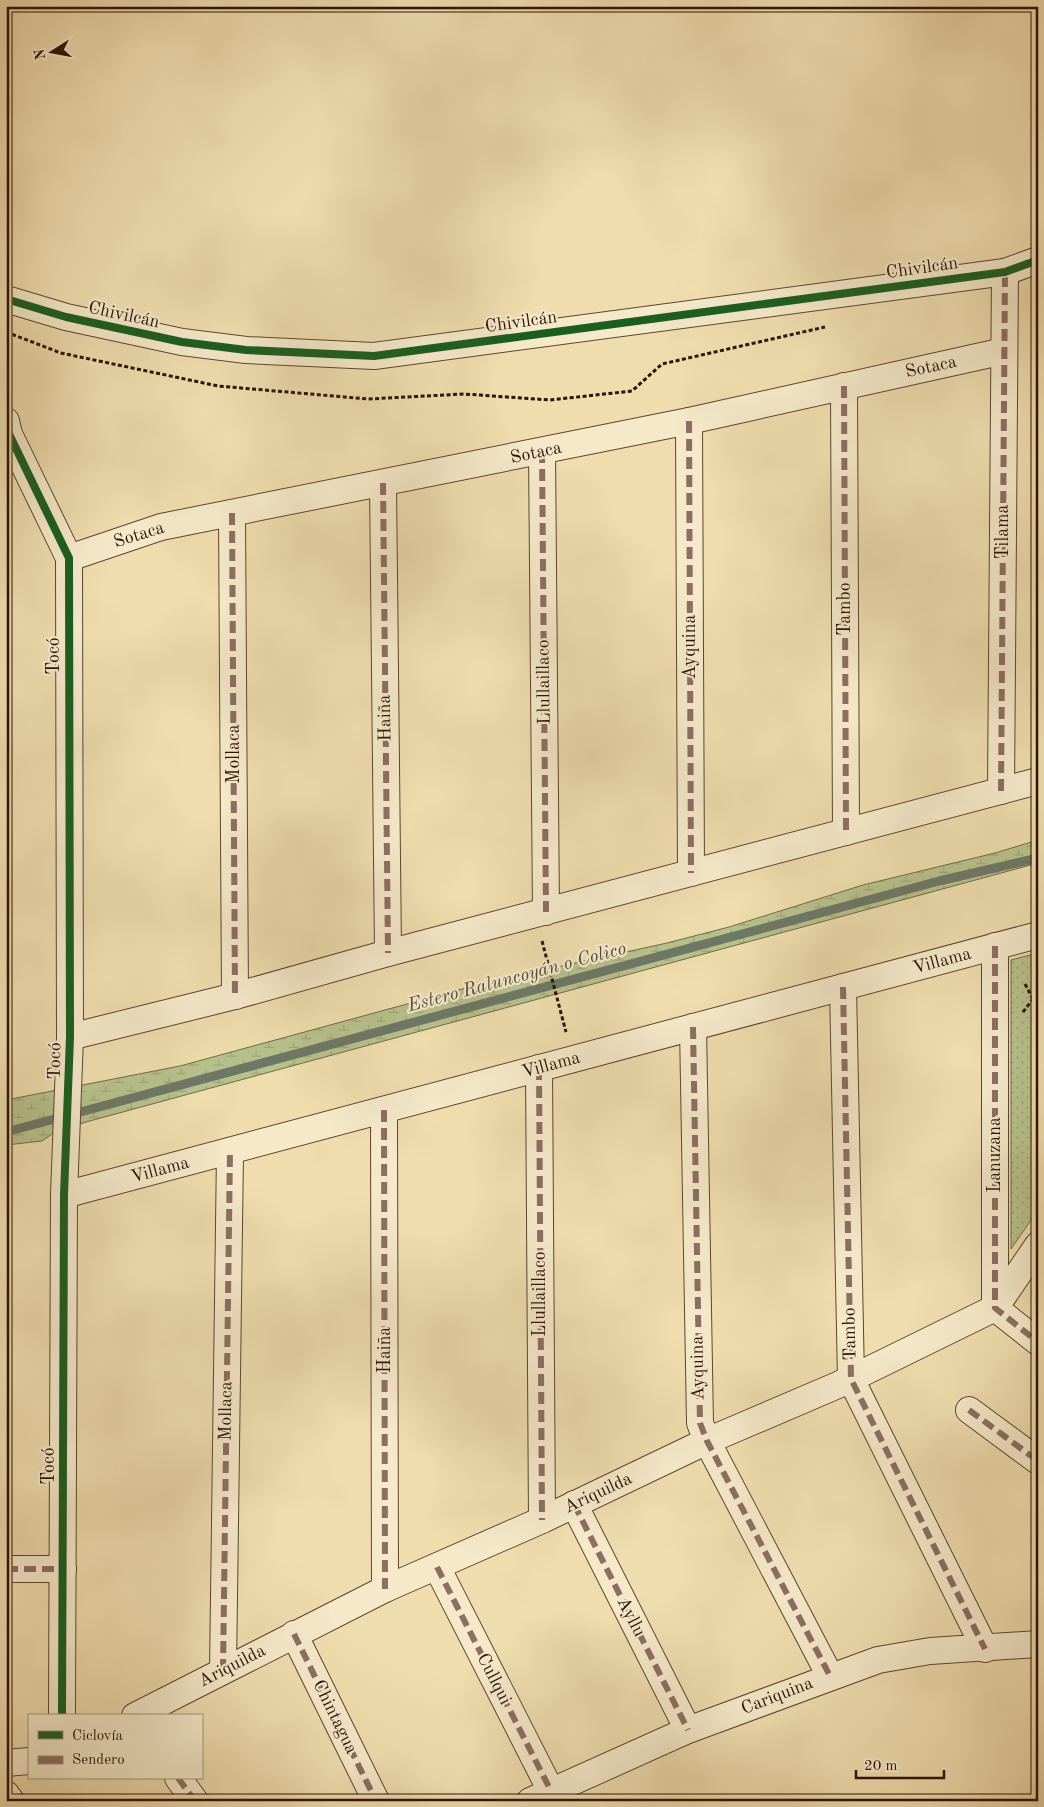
<svg xmlns="http://www.w3.org/2000/svg" width="1044" height="1807" viewBox="0 0 1044 1807" font-family="'Old Standard TT',serif">
<style>
.wetland{fill:url(#wetland-marsh);stroke:#726a48}
.park{fill:url(#park-dots);stroke:#726a48}
.lines{fill:none;stroke-linecap:round;stroke-linejoin:round}
.stream{stroke:#6e7867;stroke-width:9}
.minor-casing{stroke:#5d452f;stroke-width:28}
.path{stroke:#2c1205;stroke-width:3;stroke-dasharray:4 2.5;stroke-linecap:butt}
.minor{stroke:#f5e9ca;stroke-width:26}
.quiet{stroke:#8d6e63;stroke-width:6;stroke-dasharray:12 6;stroke-linecap:butt}
.cycleway-casing{stroke:#f5e9ca;stroke-width:11}
.cycleway{stroke:#1b5e20;stroke-width:8}
.labels{text-anchor:middle;dominant-baseline:central;stroke-width:4.5;stroke-linejoin:round;paint-order:stroke}
.street-label{font-size:18px;fill:#2c1205;stroke:#f5e9ca}
.water-label{font-size:19px;font-style:italic;fill:#524e3e;stroke:#f5e9ca}
</style>
<defs>
<pattern id="wetland-marsh" width="20" height="14" patternUnits="userSpaceOnUse" patternTransform="scale(1.25)"><rect width="20" height="14" fill="#b7c28c"/><path d="M1 5h8M5 5V1M11 12h8M15 12V8" fill="none" stroke="#9ea677"/></pattern>
<pattern id="park-dots" width="8" height="8" patternUnits="userSpaceOnUse" patternTransform="scale(1.25)"><rect width="8" height="8" fill="#b7c28c"/><path d="M2 2h.1M6 6h.1" fill="none" stroke="#9ea677" stroke-width="1.8" stroke-linecap="round"/></pattern>
</defs>
<rect width="100%" height="100%" fill="#efddae"/>
<filter id="stains"><feTurbulence type="fractalNoise" baseFrequency=".004" numOctaves="4"/><feColorMatrix values="0 0 0 0 .2 0 0 0 0 .09 0 0 0 0 .02 0 0 0 .5 -.17"/></filter>
<radialGradient id="worn" r=".72"><stop offset=".6" stop-color="#630" stop-opacity="0"/><stop offset="1" stop-color="#630" stop-opacity=".3"/></radialGradient>
<!-- wetland -->
<polygon class="wetland" points="1038,840 1038,863 86,1122 52,1134 42,1141 6,1145 6,1100 180,1066 484,983 667,943 729,927 863,885 995,853"/>
<!-- park -->
<polygon class="park" points="1038,953 1038,1210 1011,1249 1011,960"/>
<g class="lines">
<!-- stream -->
<polyline class="stream" points="6,1132 939,881 1038,858"/>
<defs>
<g id="minor">
<polyline points="6,299 66,317 182,342 246,350 374,356 1005,272 1038,260"/>
<polyline points="844,386 846,832"/>
<polyline points="6,421 9,434 69,558 70,1037 64,1195 62,1716"/>
<polyline points="689,421 691,873"/>
<polyline points="542,451 546,912"/>
<polyline points="383,483 388,953"/>
<polyline points="232,513 235,996"/>
<polyline points="69,558 161,527 689,421 1004,351"/>
<polyline points="1001,791 1005,272"/>
<polyline points="995,946 995,1308 1038,1342"/>
<polyline points="843,987 851,1379 985,1649"/>
<polyline points="693,1027 700,1423 707,1441 830,1676"/>
<polyline points="70,1037 235,996 388,953 1038,781"/>
<polyline points="539,1068 542,1520"/>
<polyline points="384,1110 385,1589"/>
<polyline points="64,1195 1038,935"/>
<polyline points="969,1410 1038,1461"/>
<polyline points="574,1504 688,1730"/>
<polyline points="437,1567 551,1791"/>
<polyline points="6,1569 63,1569"/>
<polyline points="294,1634 376,1801"/>
<polyline points="223,1671 230,1151"/>
<polyline points="135,1716 385,1589 542,1520 707,1441 838,1385 995,1308 1038,1245"/>
<polyline points="6,1763 29,1761"/>
<polyline points="178,1778 195,1801"/>
<polyline points="6,1794 11,1801"/>
<polyline points="530,1801 688,1730 878,1660 930,1651 1038,1644"/>
</g>
</defs>
<!-- minor casing -->
<use href="#minor" class="minor-casing"/>
<!-- path -->
<g class="path">
<polyline points="6,332 61,353 218,386 368,399 464,394 550,400 632,391 662,364 825,327"/>
<polyline points="542,941 566,1032"/>
<polyline points="1025,984 1033,999 1038,997"/>
<polyline points="1023,1012 1033,999"/>
</g>
<!-- minor -->
<use href="#minor" class="minor"/>
<!-- quiet -->
<g class="quiet">
<polyline points="844,386 846,832"/>
<polyline points="689,421 691,873"/>
<polyline points="542,451 546,912"/>
<polyline points="383,483 388,953"/>
<polyline points="232,513 235,996"/>
<polyline points="1001,791 1005,272"/>
<polyline points="995,946 995,1308 1038,1342"/>
<polyline points="843,987 851,1379 985,1649"/>
<polyline points="693,1027 700,1423 707,1441 830,1676"/>
<polyline points="539,1068 542,1520"/>
<polyline points="384,1110 385,1589"/>
<polyline points="969,1410 1038,1461"/>
<polyline points="574,1504 688,1730"/>
<polyline points="437,1567 551,1791"/>
<polyline points="6,1569 63,1569"/>
<polyline points="294,1634 376,1801"/>
<polyline points="223,1671 230,1151"/>
<polyline points="178,1778 195,1801"/>
<polyline points="6,1794 11,1801"/>
</g>
<defs>
<g id="cycleway">
<polyline points="6,299 66,317 182,342 246,350 374,356 1005,272 1038,260"/>
<polyline points="6,421 9,434 69,558 70,1037 64,1195 62,1716"/>
</g>
</defs>
<!-- cycleway casing -->
<use href="#cycleway" class="cycleway-casing"/>
<!-- cycleway -->
<use href="#cycleway" class="cycleway"/>
</g>
<g class="labels">
<!-- street labels -->
<g class="street-label">
<text transform="translate(922 268) rotate(-8)">Chivilcán</text>
<text transform="translate(124 315) rotate(12)">Chivilcán</text>
<text transform="translate(521 322) rotate(-8)">Chivilcán</text>
<text transform="translate(931 367) rotate(-12)">Sotaca</text>
<text transform="translate(536 453) rotate(-12)">Sotaca</text>
<text transform="translate(1003 532) rotate(-90)">Tilama</text>
<text transform="translate(139 535) rotate(-17)">Sotaca</text>
<text transform="translate(845 609) rotate(-90)">Tambo</text>
<text transform="translate(690 647) rotate(-90)">Ayquina</text>
<text transform="translate(54 656) rotate(-90)">Tocó</text>
<text transform="translate(544 682) rotate(-91)">Llullaillaco</text>
<text transform="translate(385 718) rotate(-91)">Haiña</text>
<text transform="translate(234 754) rotate(-90)">Mollaca</text>
<text transform="translate(942 961) rotate(-15)">Villama</text>
<text transform="translate(55 1061) rotate(-89)">Tocó</text>
<text transform="translate(551 1065) rotate(-15)">Villama</text>
<text transform="translate(995 1155) rotate(-90)">Lanuzana</text>
<text transform="translate(160 1170) rotate(-15)">Villama</text>
<text transform="translate(540 1294) rotate(-90)">Llullaillaco</text>
<text transform="translate(850 1334) rotate(-91)">Tambo</text>
<text transform="translate(385 1350) rotate(-90)">Haiña</text>
<text transform="translate(698 1368) rotate(-91)">Ayquina</text>
<text transform="translate(226 1411) rotate(-89)">Mollaca</text>
<text transform="translate(49 1466) rotate(-90)">Tocó</text>
<text transform="translate(598 1493) rotate(-25)">Ariquilda</text>
<text transform="translate(631 1617) rotate(63)">Ayllu</text>
<text transform="translate(232 1666) rotate(-27)">Ariquilda</text>
<text transform="translate(494 1679) rotate(63)">Cullqui</text>
<text transform="translate(777 1696) rotate(-21)">Cariquina</text>
<text transform="translate(335 1717) rotate(64)">Chintagua</text>
</g>
<!-- water labels -->
<g class="water-label">
<text transform="translate(517 978) rotate(-15)">Estero Raluncoyán o Colico</text>
</g>
</g>
<!-- margin -->
<rect width="1044" height="1807" fill="none" stroke="#efddae" stroke-width="25"/>
<rect x="8" y="8" width="1029" height="1792" fill="none" stroke="#2c1205" stroke-width="2.5"/>
<rect x="12" y="12" width="1019" height="1782" fill="none" stroke="#2c1205"/>
<!-- legend -->
<rect x="28" y="1714" width="175" height="65" fill="#f5e9ca" stroke="#a5937b"/>
<rect x="38" y="1731" width="25" height="8" fill="#1b5e20" stroke="#a5937b"/>
<text x="72" y="1740" font-size="15" fill="#2c1205">Ciclovía</text>
<rect x="38" y="1756" width="25" height="8" fill="#8d6e63" stroke="#a5937b"/>
<text x="72" y="1764" font-size="15" fill="#2c1205">Sendero</text>
<!-- north arrow -->
<g transform="translate(52 52) rotate(259)" stroke="#f5e9ca" stroke-width="4" paint-order="stroke">
<path d="M0-4L9 19L0 12L-9 19Z" fill="#2c1205"/>
<text y="-8" font-size="14" font-weight="bold" text-anchor="middle" fill="#2c1205">N</text>
</g>
<!-- scale -->
<path d="M856 1770v8h88v-8" fill="none" stroke="#2c1205" stroke-width="2.5"/>
<text x="864" y="1770" font-size="15" fill="#2c1205" stroke="#f5e9ca" stroke-width="4" paint-order="stroke">20 m</text>
<rect width="100%" height="100%" filter="url(#stains)"/>
<rect width="100%" height="100%" fill="url(#worn)"/>
</svg>
